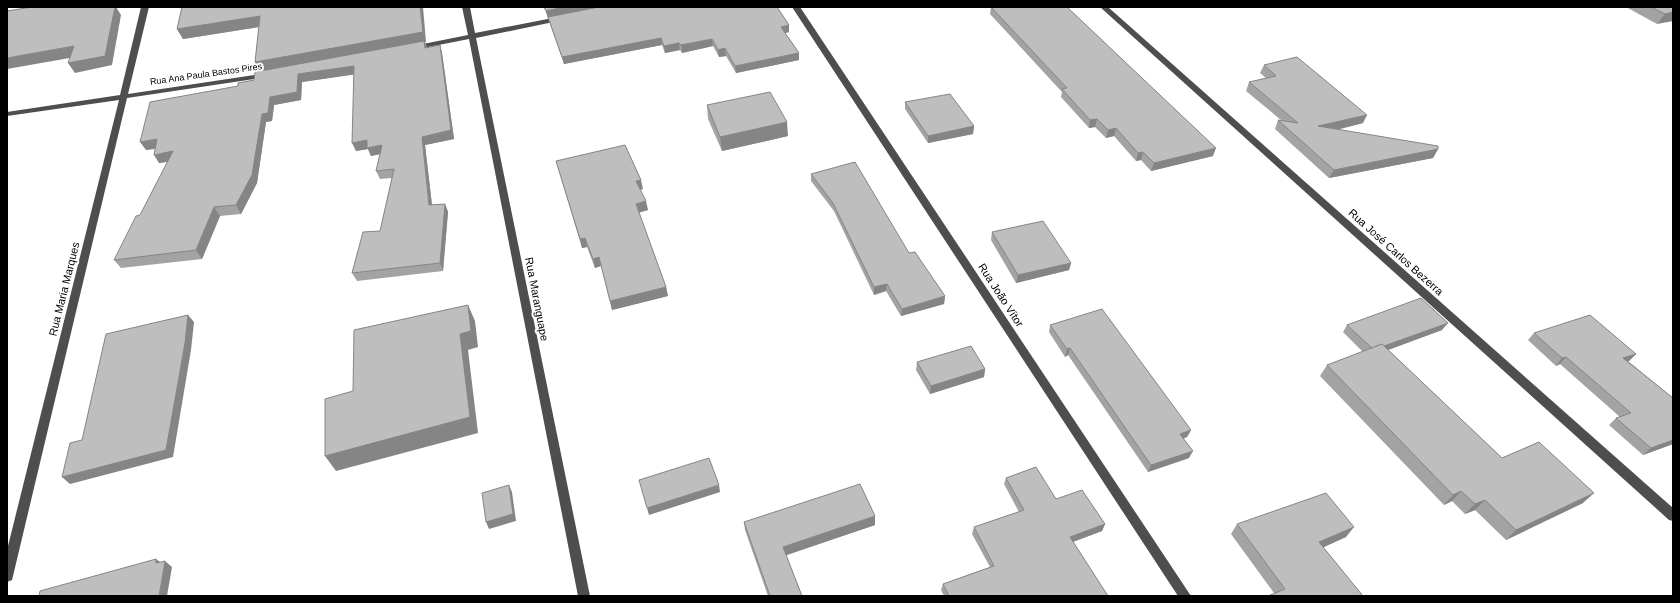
<svg xmlns="http://www.w3.org/2000/svg" width="1680" height="603" viewBox="0 0 1680 603" font-family="Helvetica,sans-serif">
<style>
.lines{fill:none;stroke-linecap:round;stroke-linejoin:round}
.minor{fill:#4e4e4e;fill-rule:evenodd}
.wall{fill:#a3a3a3}
.shaded-wall{fill:#858585}
.building{fill:#bebebe;stroke:#858585}
.labels{text-anchor:middle;dominant-baseline:central;stroke-width:4;stroke-linejoin:round;paint-order:stroke}
.far-street-label{font-size:9px;fill:#000;stroke:#fff}
.street-label{font-size:11px;fill:#000;stroke:#fff}
</style>
<rect width="100%" height="100%" fill="#fff"/>
<g class="lines">
<!-- minor -->
<g class="minor">
<polygon points="141,7 149,7 128,94 268,73 272,75 268,77 127,98 13,576 12,580 7,582 7,550 119,100 7,116 7,112 120,95"/>
<polygon points="462,7 470,7 475,33 563,16 567,18 563,20 476,38 590,596 578,596 469,39 413,50 409,48 413,46 468,35"/>
<polygon points="792,7 800,7 1191,596 1178,596"/>
<polygon points="1100,7 1108,7 1673,508 1673,521 1669,520"/>
</g>
</g>
<!-- wall -->
<g class="wall">
<polygon points="182,7 426,42 425,42 427,47 440,45 442,53 454,139 425,145 432,205 445,204 448,212 443,271 357,281 352,273 380,231 392,178 380,179 376,171 380,154 371,156 368,149 356,151 354,74 302,82 301,100 274,105 272,121 266,122 257,183 241,214 220,216 202,259 121,268 114,260 140,215 168,162 159,163 155,149 146,150 238,86 254,80 259,71 255,62 259,27 183,39 177,29"/>
<polygon points="544,7 777,7 789,25 789,32 785,33 799,53 799,60 736,73 726,56 719,57 713,46 682,53 680,50 665,53 662,45 564,64 550,24 548,18"/>
<polygon points="991,7 1067,7 1213,156 1151,171 1141,160 1136,161 1114,136 1106,138 1095,127 1089,128 1061,97 1062,92 990,14"/>
<polygon points="1626,7 1673,7 1657,24"/>
<polygon points="1264,65 1363,123 1337,130 1438,149 1433,158 1329,178 1275,129 1278,120 1281,120 1246,91 1249,82 1266,78 1260,73"/>
<polygon points="905,102 974,126 973,134 928,143 905,109"/>
<polygon points="707,105 788,136 722,151 708,119"/>
<polygon points="556,161 643,189 640,190 648,210 639,212 666,287 668,296 612,310 601,266 595,268 587,247 582,248"/>
<polygon points="811,174 909,253 945,296 944,304 901,316 886,291 874,295 834,211 811,181"/>
<polygon points="992,232 1071,263 1069,270 1016,283 991,240"/>
<polygon points="1050,325 1191,430 1187,437 1184,438 1189,458 1148,472 1068,355 1065,357 1049,332"/>
<polygon points="1347,325 1442,330 1388,350 1502,458 1583,503 1506,540 1475,510 1465,514 1452,501 1444,505 1320,376 1327,365 1363,352 1343,332"/>
<polygon points="1534,333 1636,354 1629,361 1628,361 1673,398 1673,444 1643,455 1609,425 1616,418 1620,417 1560,364 1556,366 1528,340"/>
<polygon points="917,362 985,369 984,377 930,394 916,370"/>
<polygon points="1006,478 1056,499 1105,524 1102,531 1073,542 1108,596 944,596 941,590 943,584 990,567 972,534 974,527 1019,512 1004,484"/>
<polygon points="744,522 875,525 786,555 802,596 768,596 745,530"/>
<polygon points="1237,524 1346,537 1323,547 1363,596 1274,593 1231,534"/>
</g>
<!-- shaded-wall -->
<g class="shaded-wall">
<polygon points="115,7 116,7 121,15 112,65 75,73 68,63"/>
<polygon points="420,7 423,7 426,42 425,42 427,49 260,72 255,62"/>
<polygon points="564,7 600,7 548,18 546,11"/>
<polygon points="1673,12 1673,21 1657,24 1665,14"/>
<polygon points="260,16 265,26 183,39 177,29"/>
<polygon points="789,25 789,32 782,34 781,27"/>
<polygon points="661,38 662,45 564,64 562,57"/>
<polygon points="712,39 713,46 682,53 681,45"/>
<polygon points="679,43 680,50 665,53 664,46"/>
<polygon points="440,45 442,53 454,139 425,145 433,214 429,205 422,137"/>
<polygon points="74,46 81,56 7,69 7,58"/>
<polygon points="725,48 726,56 719,57 718,50"/>
<polygon points="799,53 799,60 736,73 735,66"/>
<polygon points="354,66 358,74 302,82 301,100 274,105 272,121 266,122 257,183 241,214 236,205 262,114 270,97 298,74"/>
<polygon points="1367,115 1363,123 1314,135 1318,126"/>
<polygon points="1097,119 1095,127 1089,128 1090,120"/>
<polygon points="787,122 788,136 722,151 720,137"/>
<polygon points="974,126 973,134 928,143 928,136"/>
<polygon points="1116,128 1114,136 1106,138 1108,130"/>
<polygon points="157,139 163,147 146,150 140,142"/>
<polygon points="367,140 382,145 386,153 371,156 368,149 356,151 352,143"/>
<polygon points="1216,148 1213,156 1151,171 1154,163"/>
<polygon points="1438,149 1433,158 1329,178 1334,170"/>
<polygon points="173,151 178,160 159,163 154,155"/>
<polygon points="1143,152 1141,160 1136,161 1138,153"/>
<polygon points="641,180 643,189 638,190 636,181"/>
<polygon points="646,201 648,210 638,213 636,204"/>
<polygon points="445,204 448,212 443,271 440,263"/>
<polygon points="214,207 220,216 202,259 196,250"/>
<polygon points="585,238 587,247 582,248 580,239"/>
<polygon points="599,257 601,266 595,268 593,259"/>
<polygon points="1071,263 1069,270 1016,283 1018,275"/>
<polygon points="887,284 886,291 874,295 874,287"/>
<polygon points="666,287 668,296 612,310 610,301"/>
<polygon points="945,296 944,304 901,316 902,309"/>
<polygon points="468,305 475,321 478,347 468,350 478,433 336,471 325,456 460,334"/>
<polygon points="188,315 194,322 191,350 173,457 70,484 62,477"/>
<polygon points="1448,323 1442,330 1369,357 1373,350"/>
<polygon points="1070,348 1068,355 1065,357 1067,349"/>
<polygon points="1636,354 1629,361 1616,365 1623,358"/>
<polygon points="1566,357 1560,364 1556,366 1562,358"/>
<polygon points="985,369 984,377 930,394 931,386"/>
<polygon points="1191,430 1187,437 1177,441 1180,434"/>
<polygon points="1673,440 1673,444 1643,455 1651,448"/>
<polygon points="1193,451 1189,458 1148,472 1151,465"/>
<polygon points="509,485 512,492 516,521 489,529 486,522"/>
<polygon points="719,485 720,492 649,515 647,508"/>
<polygon points="1461,491 1452,501 1444,505 1453,495"/>
<polygon points="1594,493 1583,503 1506,540 1516,530"/>
<polygon points="1485,500 1475,510 1465,514 1475,504"/>
<polygon points="875,516 875,525 784,556 783,547"/>
<polygon points="1105,524 1102,531 1067,544 1070,537"/>
<polygon points="1354,527 1346,537 1311,553 1319,542"/>
<polygon points="156,559 164,565 156,563"/>
<polygon points="165,561 172,567 167,596 159,596"/>
</g>
<!-- building -->
<g class="building">
<polygon points="32,7 115,7 105,56 68,63 74,46 7,58 7,11"/>
<polygon points="182,7 420,7 423,32 255,62 260,16 177,29"/>
<polygon points="544,7 564,7 546,11"/>
<polygon points="599,7 777,7 789,25 781,27 799,53 735,66 725,48 718,50 712,39 681,45 679,43 664,46 661,38 562,57 548,17"/>
<polygon points="991,7 1067,7 1216,148 1154,163 1143,152 1138,153 1116,128 1108,130 1097,119 1090,120 1062,89 1067,88"/>
<polygon points="1651,7 1673,7 1673,12 1665,14"/>
<polygon points="424,41 425,48 440,45 451,130 422,137 429,205 445,204 440,263 352,273 363,232 380,231 394,169 376,171 382,145 367,148 367,140 352,143 354,66 298,74 297,92 270,97 268,113 262,114 252,175 236,205 214,207 196,250 114,260 136,216 140,215 173,151 154,155 157,139 140,142 150,102 238,86 238,83 254,80 255,72"/>
<polygon points="1297,57 1367,115 1318,126 1438,146 1438,149 1334,170 1278,120 1298,123 1249,82 1276,76 1264,65"/>
<polygon points="770,92 787,122 720,137 707,105"/>
<polygon points="950,94 974,126 928,136 905,102"/>
<polygon points="625,145 641,180 636,181 646,201 636,204 666,287 610,301 599,257 593,259 585,238 580,239 556,161"/>
<polygon points="855,162 909,253 915,252 945,296 902,309 887,284 874,287 833,203 811,174"/>
<polygon points="1043,221 1071,263 1018,275 992,232"/>
<polygon points="1421,298 1448,323 1384,346 1382,344 1372,348 1347,325"/>
<polygon points="468,305 471,331 460,334 470,417 325,456 325,399 353,391 354,330"/>
<polygon points="1102,309 1191,430 1180,434 1193,451 1151,465 1070,348 1067,349 1050,325"/>
<polygon points="188,315 185,343 166,450 62,477 70,443 82,440 106,334"/>
<polygon points="1590,315 1636,354 1623,358 1673,398 1673,440 1651,448 1616,418 1631,413 1566,357 1562,358 1534,333"/>
<polygon points="1382,344 1502,458 1539,442 1594,493 1516,530 1485,500 1475,504 1461,491 1453,495 1327,365"/>
<polygon points="971,346 985,369 931,386 917,362"/>
<polygon points="709,458 719,485 647,508 639,480"/>
<polygon points="1036,467 1056,499 1082,490 1105,524 1070,537 1108,596 949,596 943,584 994,566 974,527 1024,510 1006,478"/>
<polygon points="860,484 875,516 783,547 802,596 770,596 744,522"/>
<polygon points="509,485 513,514 486,522 482,493"/>
<polygon points="1326,493 1354,527 1319,542 1363,596 1268,596 1285,589 1237,524"/>
<polygon points="156,559 156,563 165,561 159,596 39,596 40,591"/>
</g>
<g class="labels">
<!-- far-street labels -->
<g class="far-street-label">
<text transform="translate(206 74) rotate(-8)">Rua Ana Paula Bastos Pires</text>
</g>
<!-- street labels -->
<g class="street-label">
<text transform="translate(1396 252) rotate(42)">Rua José Carlos Bezerra</text>
<text transform="translate(64 289) rotate(-76)">Rua Maria Marques</text>
<text transform="translate(1001 295) rotate(57)">Rua João Vítor</text>
<text transform="translate(537 299) rotate(79)">Rua Maranguape</text>
</g>
</g>
<!-- border -->
<rect width="1680" height="603" fill="none" stroke="#000000" stroke-width="16"/>
</svg>
